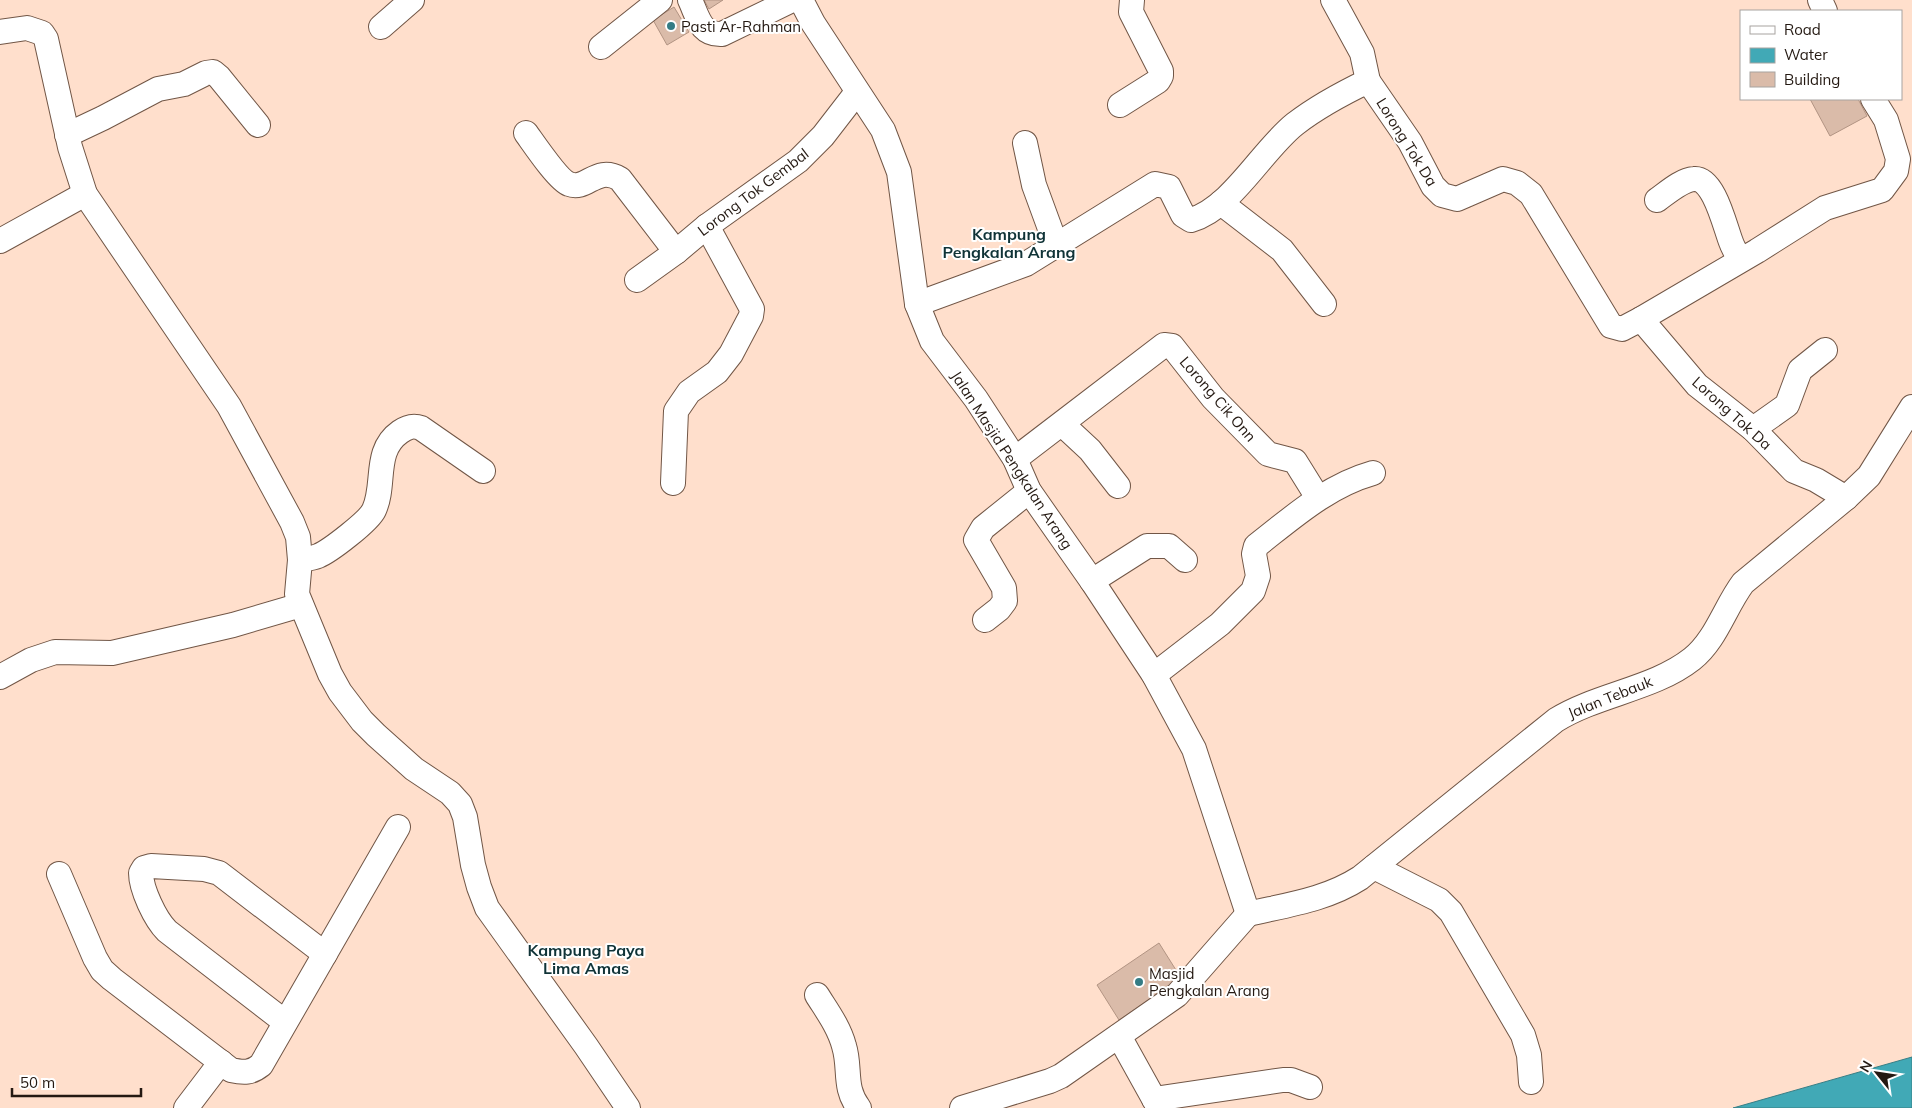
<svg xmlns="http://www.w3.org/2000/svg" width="1912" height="1108" viewBox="0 0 1912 1108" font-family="Mulish,sans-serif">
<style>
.water{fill:#41a9b6;stroke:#387e85}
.building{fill:#dabba9;stroke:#b29483}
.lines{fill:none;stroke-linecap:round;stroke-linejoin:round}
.minor-casing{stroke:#715646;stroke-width:26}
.minor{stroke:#fff;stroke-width:24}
.poi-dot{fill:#347c85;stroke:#fff;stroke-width:2}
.labels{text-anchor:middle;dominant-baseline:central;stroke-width:4;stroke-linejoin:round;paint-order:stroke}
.poi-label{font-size:15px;fill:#241912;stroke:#fff;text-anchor:start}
.street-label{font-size:15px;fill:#241912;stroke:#fff}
.neighbourhood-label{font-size:16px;font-weight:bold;fill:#103337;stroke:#fff}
</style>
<rect width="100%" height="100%" fill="#ffdfcc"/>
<!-- water -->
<polygon class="water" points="1912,1057 1912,1108 1733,1108"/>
<!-- building -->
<g class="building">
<polygon points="704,0 723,0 709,9"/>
<polygon points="674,7 689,32 667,45 653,20"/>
<polygon points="1810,99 1858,99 1867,116 1830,136"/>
<polygon points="1159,943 1181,978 1119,1020 1097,985"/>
</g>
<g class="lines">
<defs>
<g id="minor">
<path d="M690 0C698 17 700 35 722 34L792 0"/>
<polyline points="801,0 813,23 883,130 899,172 917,304 932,341 976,399 1015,459 1029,491 1092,581 1154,675 1194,749 1248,914"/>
<polyline points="1333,0 1362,53 1368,81"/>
<polyline points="1820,0 1825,11"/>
<polyline points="381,27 412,0"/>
<polyline points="0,32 27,28 42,33 46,39 70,147 85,194 229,406 292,522 298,537 300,560 297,594 330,674 340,692 362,721 376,735 414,769 450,793 460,804 465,817 473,865 479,887 487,908 586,1046 628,1108"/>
<polyline points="601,47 660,0"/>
<polyline points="1120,105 1158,81 1161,76 1161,71 1131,12 1132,0"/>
<path d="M526 133C534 144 558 180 569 184 587 191 596 165 620 179L676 252"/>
<polyline points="67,135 103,118 158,89 184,84 206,73 213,72 219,77 258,125"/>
<polyline points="1025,143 1034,185 1056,245"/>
<path d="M1657 200C1667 193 1681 180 1694 179 1714 177 1725 227 1731 242 1733 248 1737 254 1740 260"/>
<polyline points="1221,203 1282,250 1324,304"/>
<polyline points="0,241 85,194"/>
<polyline points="637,280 676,252 707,226 798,161 823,136 857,92"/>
<path d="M917 304 1026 264 1155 184 1169 187 1183 215 1191 220C1232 208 1262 150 1295 124 1317 107 1343 93 1368 81L1410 142 1433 186 1442 195 1457 199 1503 179 1517 183 1531 194 1611 326 1622 329 1641 319 1697 385 1753 429 1794 471 1816 480 1846 498"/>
<polyline points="1641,319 1757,251 1825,208 1882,190 1896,171 1898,159 1886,120 1873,99"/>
<polyline points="1062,424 1090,450 1118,486"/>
<polyline points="1753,429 1787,405 1800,370 1825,350"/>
<polyline points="1015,459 1164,345 1172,346 1213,398 1268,454 1295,461 1318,498"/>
<polyline points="673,483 676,411 689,392 717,372 731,354 751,316 752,309 707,226"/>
<path d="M300 560C306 559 313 558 318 556 330 551 369 521 374 510 386 484 373 451 400 432 407 427 413 425 421 428L483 471"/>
<polyline points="1092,581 1147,546 1169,546 1185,560"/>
<polyline points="985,620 999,609 1005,601 1004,588 976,540 983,528 1029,491"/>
<path d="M1154 675 1220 624 1253 591 1258 576 1254 554 1256 546C1292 518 1327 486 1373 473"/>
<polyline points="0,677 31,660 55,652 112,653 233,625 301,605"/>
<polyline points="1374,867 1439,900 1451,912 1523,1035 1529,1055 1531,1082"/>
<path d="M59 874 95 958 102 970 112 979 231 1070C244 1073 251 1073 261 1065L398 827"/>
<path d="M1248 914C1286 905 1326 900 1360 878L1556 720C1598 694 1654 689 1692 659 1716 640 1725 607 1743 583L1846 498 1869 476 1912 407"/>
<path d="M817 995C827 1011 839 1027 844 1046 851 1068 843 1088 859 1108"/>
<path d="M285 1022 167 931C155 919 141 889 141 873L144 868 151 866 204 869 219 873 325 954"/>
<polyline points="1119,1036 1159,1108"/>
<polyline points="1154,1099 1283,1080 1291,1080 1310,1087"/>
<polyline points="186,1108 221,1062"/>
<polyline points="962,1108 1050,1081 1061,1076 1177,995 1248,914"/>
</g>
</defs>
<!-- minor casing -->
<use href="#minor" class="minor-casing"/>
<!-- minor -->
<use href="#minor" class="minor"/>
</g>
<!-- markers -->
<g class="poi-dot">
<circle cx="671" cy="26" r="5"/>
<circle cx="1139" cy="982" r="5"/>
</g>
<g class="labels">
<!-- poi labels -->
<g class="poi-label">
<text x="681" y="26">Pasti Ar-Rahman</text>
<text x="1149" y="973">Masjid<tspan x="1149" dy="17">Pengkalan Arang</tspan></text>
</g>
<!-- street labels -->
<g class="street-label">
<text transform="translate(1407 142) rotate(58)">Lorong Tok Da</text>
<text transform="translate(753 192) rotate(-37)">Lorong Tok Gembal</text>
<text transform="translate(1218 399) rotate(49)">Lorong Cik Onn</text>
<text transform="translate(1732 413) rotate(42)">Lorong Tok Da</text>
<text transform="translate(1012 460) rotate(57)">Jalan Masjid Pengkalan Arang</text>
<text transform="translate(1610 697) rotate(-22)">Jalan Tebauk</text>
</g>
<!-- neighbourhood labels -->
<g class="neighbourhood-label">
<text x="1009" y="234">Kampung<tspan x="1009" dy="18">Pengkalan Arang</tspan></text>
<text x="586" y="950">Kampung Paya<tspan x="586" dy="18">Lima Amas</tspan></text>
</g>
</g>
<!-- legend -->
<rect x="1740" y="10" width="162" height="90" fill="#ffffff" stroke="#a7a3a0"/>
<rect x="1750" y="26" width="25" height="8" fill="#ffffff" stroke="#a7a3a0"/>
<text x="1784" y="35" font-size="15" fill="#241912">Road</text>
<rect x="1750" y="48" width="25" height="15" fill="#41a9b6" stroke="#a7a3a0"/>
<text x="1784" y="60" font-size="15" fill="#241912">Water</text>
<rect x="1750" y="72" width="25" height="15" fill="#dabba9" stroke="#a7a3a0"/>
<text x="1784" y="85" font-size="15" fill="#241912">Building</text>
<!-- north arrow -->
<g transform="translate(1877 1073) rotate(300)" stroke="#ffffff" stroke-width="4" paint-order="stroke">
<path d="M0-4L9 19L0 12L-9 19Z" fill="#241912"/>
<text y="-8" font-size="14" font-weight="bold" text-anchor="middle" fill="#241912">N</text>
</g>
<!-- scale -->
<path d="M12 1088v8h129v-8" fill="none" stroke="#241912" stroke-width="2.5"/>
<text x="20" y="1088" font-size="15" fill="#241912" stroke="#ffffff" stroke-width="4" paint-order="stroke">50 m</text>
</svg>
